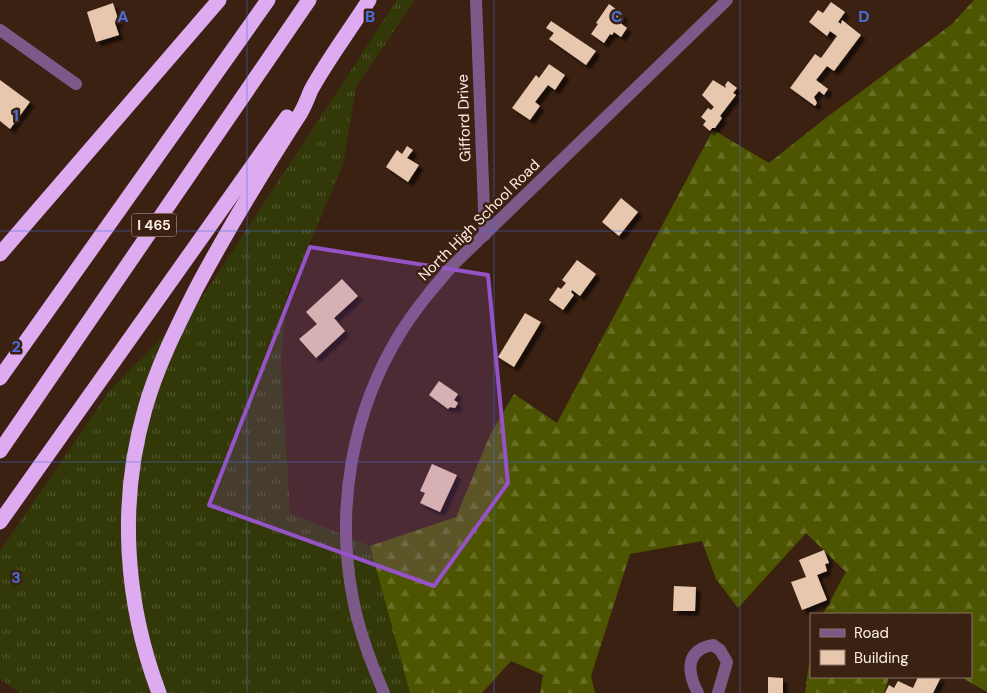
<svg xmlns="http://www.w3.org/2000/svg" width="987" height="693" viewBox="0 0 987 693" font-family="'DM Sans',sans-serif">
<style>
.grass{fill:url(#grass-tufts)}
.forest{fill:url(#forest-firs)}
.building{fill:#e8c7af;filter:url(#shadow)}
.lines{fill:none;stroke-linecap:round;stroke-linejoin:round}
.minor{stroke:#7c5988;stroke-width:12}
.tertiary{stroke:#7c5988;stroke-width:12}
.motorway{stroke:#deaaf0;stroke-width:15}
.marked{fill:#9553c7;fill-opacity:0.2;stroke:#9553c7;stroke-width:4;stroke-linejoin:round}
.grid{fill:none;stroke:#4a6edb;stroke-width:1;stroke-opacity:0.55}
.labels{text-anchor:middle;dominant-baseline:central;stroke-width:5;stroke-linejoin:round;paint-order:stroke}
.shield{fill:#3b2111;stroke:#c3b0a6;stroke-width:1}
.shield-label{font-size:14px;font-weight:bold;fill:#fdeee6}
.street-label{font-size:15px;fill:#fdeee6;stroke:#3b2111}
.grid-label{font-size:16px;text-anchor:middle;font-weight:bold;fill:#4a6edb;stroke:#3b2111;stroke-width:5;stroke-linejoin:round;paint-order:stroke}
</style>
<defs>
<pattern id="grass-tufts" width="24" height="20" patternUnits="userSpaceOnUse" patternTransform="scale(1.25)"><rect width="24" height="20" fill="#323808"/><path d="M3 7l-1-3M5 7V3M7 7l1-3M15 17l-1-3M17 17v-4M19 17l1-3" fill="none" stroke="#51552c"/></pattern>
<pattern id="forest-firs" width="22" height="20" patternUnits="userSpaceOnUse" patternTransform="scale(1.25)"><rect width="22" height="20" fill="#4d5500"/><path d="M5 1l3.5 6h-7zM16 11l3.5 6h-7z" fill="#686e25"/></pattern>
<filter id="shadow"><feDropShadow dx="4.5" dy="4.5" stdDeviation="1" flood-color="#0009"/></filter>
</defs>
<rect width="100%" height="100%" fill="#3b2111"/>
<!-- grass -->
<polygon class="grass" points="397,0 415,0 356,87 343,165 287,296 281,361 290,513 370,546 410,693 20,693 0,679 0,551 110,390 203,296"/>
<!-- forest -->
<g class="forest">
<polygon points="974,0 987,0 987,692 961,677 971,677 971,614 823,614 846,572 806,533 738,608 716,579 702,541 630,554 591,676 595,693 540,693 543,675 511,661 482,693 410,693 370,546 456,517 490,435 514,394 557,423 713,130 769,163 827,117 952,24"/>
<polygon points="811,649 811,677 889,677 884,693 805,693"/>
</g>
<!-- building -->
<g class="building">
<polygon points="831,2 845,12 838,22 841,24 842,20 861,35 834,71 827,66 816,80 828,89 824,95 819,91 814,97 817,103 815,106 790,88 815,54 821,58 837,36 830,31 827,36 809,22 818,10 823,13"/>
<polygon points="113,3 119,22 115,23 119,35 96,42 87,12"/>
<polygon points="609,4 624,15 619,22 627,28 621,37 614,32 612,35 610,34 604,43 591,34 598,24 596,23"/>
<polygon points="551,21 596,51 586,65 549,39 554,33 546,28"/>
<polygon points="549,64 565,75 555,90 548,85 535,102 540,106 530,120 512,108 536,75 539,78"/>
<polygon points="0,80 30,102 10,129 0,121"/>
<polygon points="713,80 726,88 725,85 728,81 737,88 733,93 736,95 720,116 722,118 715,128 712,128 710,131 703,125 706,121 701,117 708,108 711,110 714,107 702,95"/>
<polygon points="407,146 413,150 407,158 419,165 408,182 386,167 397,150 402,154"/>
<polygon points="621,198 638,212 619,236 602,222"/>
<polygon points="577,260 596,274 580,296 572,290 571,292 574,295 563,310 549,300 558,287 561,289 566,283 562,280"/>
<polygon points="342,279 358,296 334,318 345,331 316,358 299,339 317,324 306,312"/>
<polygon points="525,313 541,322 514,367 498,357"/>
<polygon points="439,381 458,394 454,400 458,403 455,408 450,407 448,409 429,395"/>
<polygon points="432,464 457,475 440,512 420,503 425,493 420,491"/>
<polygon points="824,550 829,563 825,564 827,571 817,575 827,600 802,610 791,582 806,577 799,560"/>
<polygon points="674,586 696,587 695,611 673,611"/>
<polygon points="768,677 783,678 783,693 768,693"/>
<polygon points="918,677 941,677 933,693 885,693 889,685 894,688 898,681 913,688"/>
</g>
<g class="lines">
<!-- minor -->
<g class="minor">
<polyline points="476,0 485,235"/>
<polyline points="0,30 76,84"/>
<path d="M698 693C691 680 684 659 701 649 704 647 709 646 713 645L720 650 727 662 718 693"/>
</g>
<!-- tertiary -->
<path class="tertiary" d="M384 693C371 663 359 632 353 599 335 508 352 411 401 332 416 308 434 287 452 266L727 0"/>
<!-- motorway -->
<g class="motorway">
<polyline points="0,254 219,0"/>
<polyline points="0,378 268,0"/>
<polyline points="0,451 309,0"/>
<polyline points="0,522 287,117"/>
<path d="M159 693C125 603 118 503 145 409 157 366 177 327 197 287 228 229 262 173 298 117 304 109 307 99 311 90 328 59 350 30 369 0"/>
</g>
</g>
<!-- marked area -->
<path class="marked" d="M310 247 488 275 508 483 434 586 209 505Z"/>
<!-- grid -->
<path class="grid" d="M247 0V693M494 0V693M740 0V693M0 231H987M0 462H987"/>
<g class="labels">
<!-- shield labels -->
<rect class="shield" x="131.5" y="213.5" width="45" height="23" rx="4"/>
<g class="shield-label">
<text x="154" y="225">I 465</text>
</g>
<!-- street labels -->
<g class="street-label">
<text transform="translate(464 118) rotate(-92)">Gifford Drive</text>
<text transform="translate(479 220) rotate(-45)">North High School Road</text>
</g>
</g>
<g class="grid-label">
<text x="123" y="22">A</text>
<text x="370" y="22">B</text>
<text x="617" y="22">C</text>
<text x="864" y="22">D</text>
<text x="16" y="121">1</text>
<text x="16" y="352">2</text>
<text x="16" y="583">3</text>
</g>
<!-- legend -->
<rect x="810" y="613" width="162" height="65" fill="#3b2111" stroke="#897366"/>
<rect x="820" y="629" width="25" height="8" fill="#7c5988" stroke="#897366"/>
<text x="854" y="638" font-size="15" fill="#fdeee6">Road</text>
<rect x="820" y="650" width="25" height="15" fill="#e8c7af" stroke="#897366"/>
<text x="854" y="663" font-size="15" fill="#fdeee6">Building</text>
</svg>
